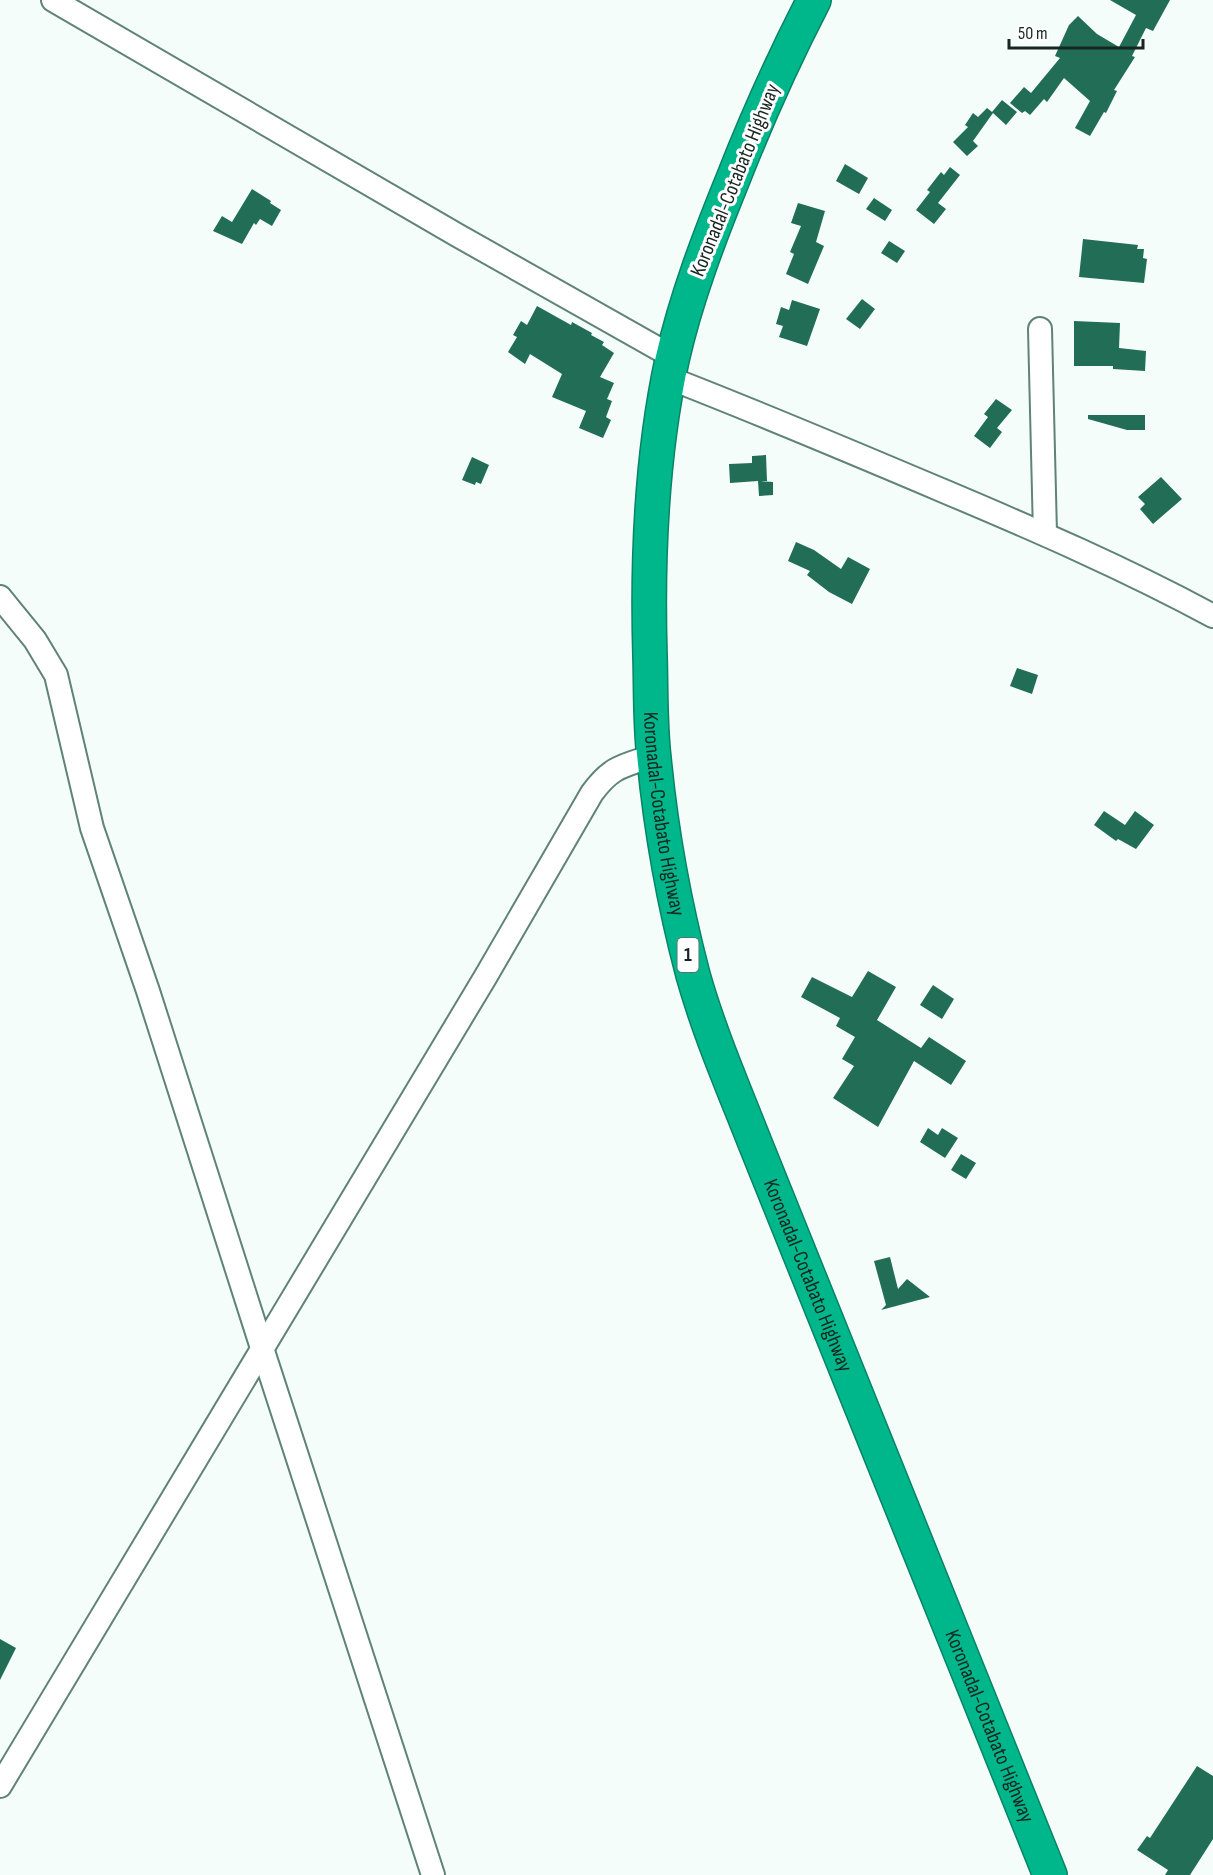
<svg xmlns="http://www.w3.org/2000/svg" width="1213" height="1875" viewBox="0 0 1213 1875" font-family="'Sofia Sans Condensed',sans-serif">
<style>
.building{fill:#216d55}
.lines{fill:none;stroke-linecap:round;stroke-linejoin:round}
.minor-casing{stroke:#5f8375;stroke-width:26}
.highway-casing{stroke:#088466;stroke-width:36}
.minor{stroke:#fff;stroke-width:22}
.highway{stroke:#00b68b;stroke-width:33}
.labels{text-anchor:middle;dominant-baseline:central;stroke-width:6;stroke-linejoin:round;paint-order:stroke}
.shield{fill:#fff;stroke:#5d6763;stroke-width:1.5}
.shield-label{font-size:20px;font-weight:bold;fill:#172620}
.street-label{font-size:21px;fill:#172620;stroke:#fff}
</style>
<rect width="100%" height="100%" fill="#f5fdfa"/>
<!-- building -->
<g class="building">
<polygon points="1110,0 1170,0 1153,31 1146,28 1132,56 1135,57 1114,90 1117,91 1106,113 1104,112 1090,136 1075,128 1090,101 1064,78 1047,102 1044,99 1030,115 1025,111 1022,113 1010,103 1024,87 1031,93 1060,58 1055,56 1069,25 1078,16 1097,34 1119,47 1136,15"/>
<polygon points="1002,100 1017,112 1006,125 993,113 973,141 978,146 967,156 953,142 968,127 965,125 973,113 978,117 987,108 992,112"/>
<polygon points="845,164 868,178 859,194 836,181"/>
<polygon points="950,167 960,175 938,203 946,209 934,224 916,210 930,192 927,190 941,172 944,175"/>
<polygon points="252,189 271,201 270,203 281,210 272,226 260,219 256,225 254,223 242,244 213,231 222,216 232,222"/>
<polygon points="874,198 892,210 885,221 866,209"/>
<polygon points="798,203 825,211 816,242 824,246 808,284 786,274 794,254 790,252 801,226 791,223"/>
<polygon points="1083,239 1138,245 1137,249 1144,249 1143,258 1147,259 1144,283 1079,277"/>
<polygon points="889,241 905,251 897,263 881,253"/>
<polygon points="862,299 875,309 860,329 846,319"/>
<polygon points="792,300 820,309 807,346 779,337 783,326 776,324 781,307 789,310"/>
<polygon points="537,306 571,325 572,322 592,333 591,335 604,342 602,345 614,353 600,377 614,383 607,399 612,401 606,417 611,420 603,438 579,428 586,411 552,397 562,374 530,354 525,364 508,352 517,337 513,335 521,321 527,325"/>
<polygon points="1074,321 1120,323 1119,348 1146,351 1145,371 1113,369 1113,366 1074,366"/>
<polygon points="996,399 1012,410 997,428 1002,432 990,448 974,436 988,417 984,414"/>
<polygon points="1088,415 1145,415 1145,430 1127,430 1088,419"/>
<polygon points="766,455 767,481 760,481 773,482 773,495 759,496 758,481 730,483 729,464 752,463 752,456"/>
<polygon points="472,457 489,465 481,484 476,482 475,485 462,480"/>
<polygon points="1161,477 1182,499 1153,524 1140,509 1145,504 1138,497"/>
<polygon points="796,542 814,550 841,569 848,557 870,569 852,604 829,592 807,575 810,571 788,561"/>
<polygon points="1017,668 1038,675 1032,694 1010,686"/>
<polygon points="1104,811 1125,825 1135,811 1154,825 1136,849 1118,839 1116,841 1094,825"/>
<polygon points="868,971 896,987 877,1020 921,1048 929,1037 966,1061 951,1085 914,1061 878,1127 833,1098 854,1066 842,1059 855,1037 836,1026 840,1018 801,997 812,977 852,997"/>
<polygon points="933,985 954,999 942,1019 920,1005"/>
<polygon points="928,1128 938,1135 942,1128 958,1138 945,1158 920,1142"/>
<polygon points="961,1154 976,1163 966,1179 951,1170"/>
<polygon points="890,1257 898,1289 907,1279 930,1297 881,1310 886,1305 874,1261"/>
<polygon points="0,1639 16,1648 0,1680"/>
<polygon points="1197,1766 1213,1776 1213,1839 1190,1875 1165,1875 1168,1870 1137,1850 1147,1836 1150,1838"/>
</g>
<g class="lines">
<defs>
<g id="minor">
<polyline points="53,0 457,235 673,357"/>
<polyline points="1040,329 1045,534"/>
<path d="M669 378C762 414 854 453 946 492 1036 530 1126 569 1213 616"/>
<polyline points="0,597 35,640 56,675 92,828 148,991 262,1348 433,1875"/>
<path d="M0 1786 486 976 592 793C612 766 623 766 653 756"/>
</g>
<g id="highway">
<path id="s1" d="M814 0C784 58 757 118 733 179 709 238 686 298 672 360 651 458 647 557 650 656 651 690 650 724 654 758 661 831 674 903 693 975 709 1032 733 1087 755 1143L1050 1875"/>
</g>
</defs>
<!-- minor casing -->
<use href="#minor" class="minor-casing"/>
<!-- highway casing -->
<use href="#highway" class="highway-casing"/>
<!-- minor -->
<use href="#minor" class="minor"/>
<!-- highway -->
<use href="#highway" class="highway"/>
</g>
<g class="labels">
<!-- shield labels -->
<rect class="shield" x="677.5" y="938" width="21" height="34" rx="4.5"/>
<g class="shield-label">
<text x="688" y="955">1</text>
</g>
<!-- street labels -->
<g class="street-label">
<text transform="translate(735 180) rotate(-68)">Koronadal-Cotabato Highway</text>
<text stroke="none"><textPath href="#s1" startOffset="844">Koronadal-Cotabato Highway</textPath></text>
<text stroke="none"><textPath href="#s1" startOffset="1330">Koronadal-Cotabato Highway</textPath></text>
<text stroke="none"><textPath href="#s1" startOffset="1816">Koronadal-Cotabato Highway</textPath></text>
</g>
</g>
<!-- scale -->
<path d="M1009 39v9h134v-9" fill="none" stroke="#172620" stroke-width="3"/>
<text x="1018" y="39" font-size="18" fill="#172620" stroke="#ffffff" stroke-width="4.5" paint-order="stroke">50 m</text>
</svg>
